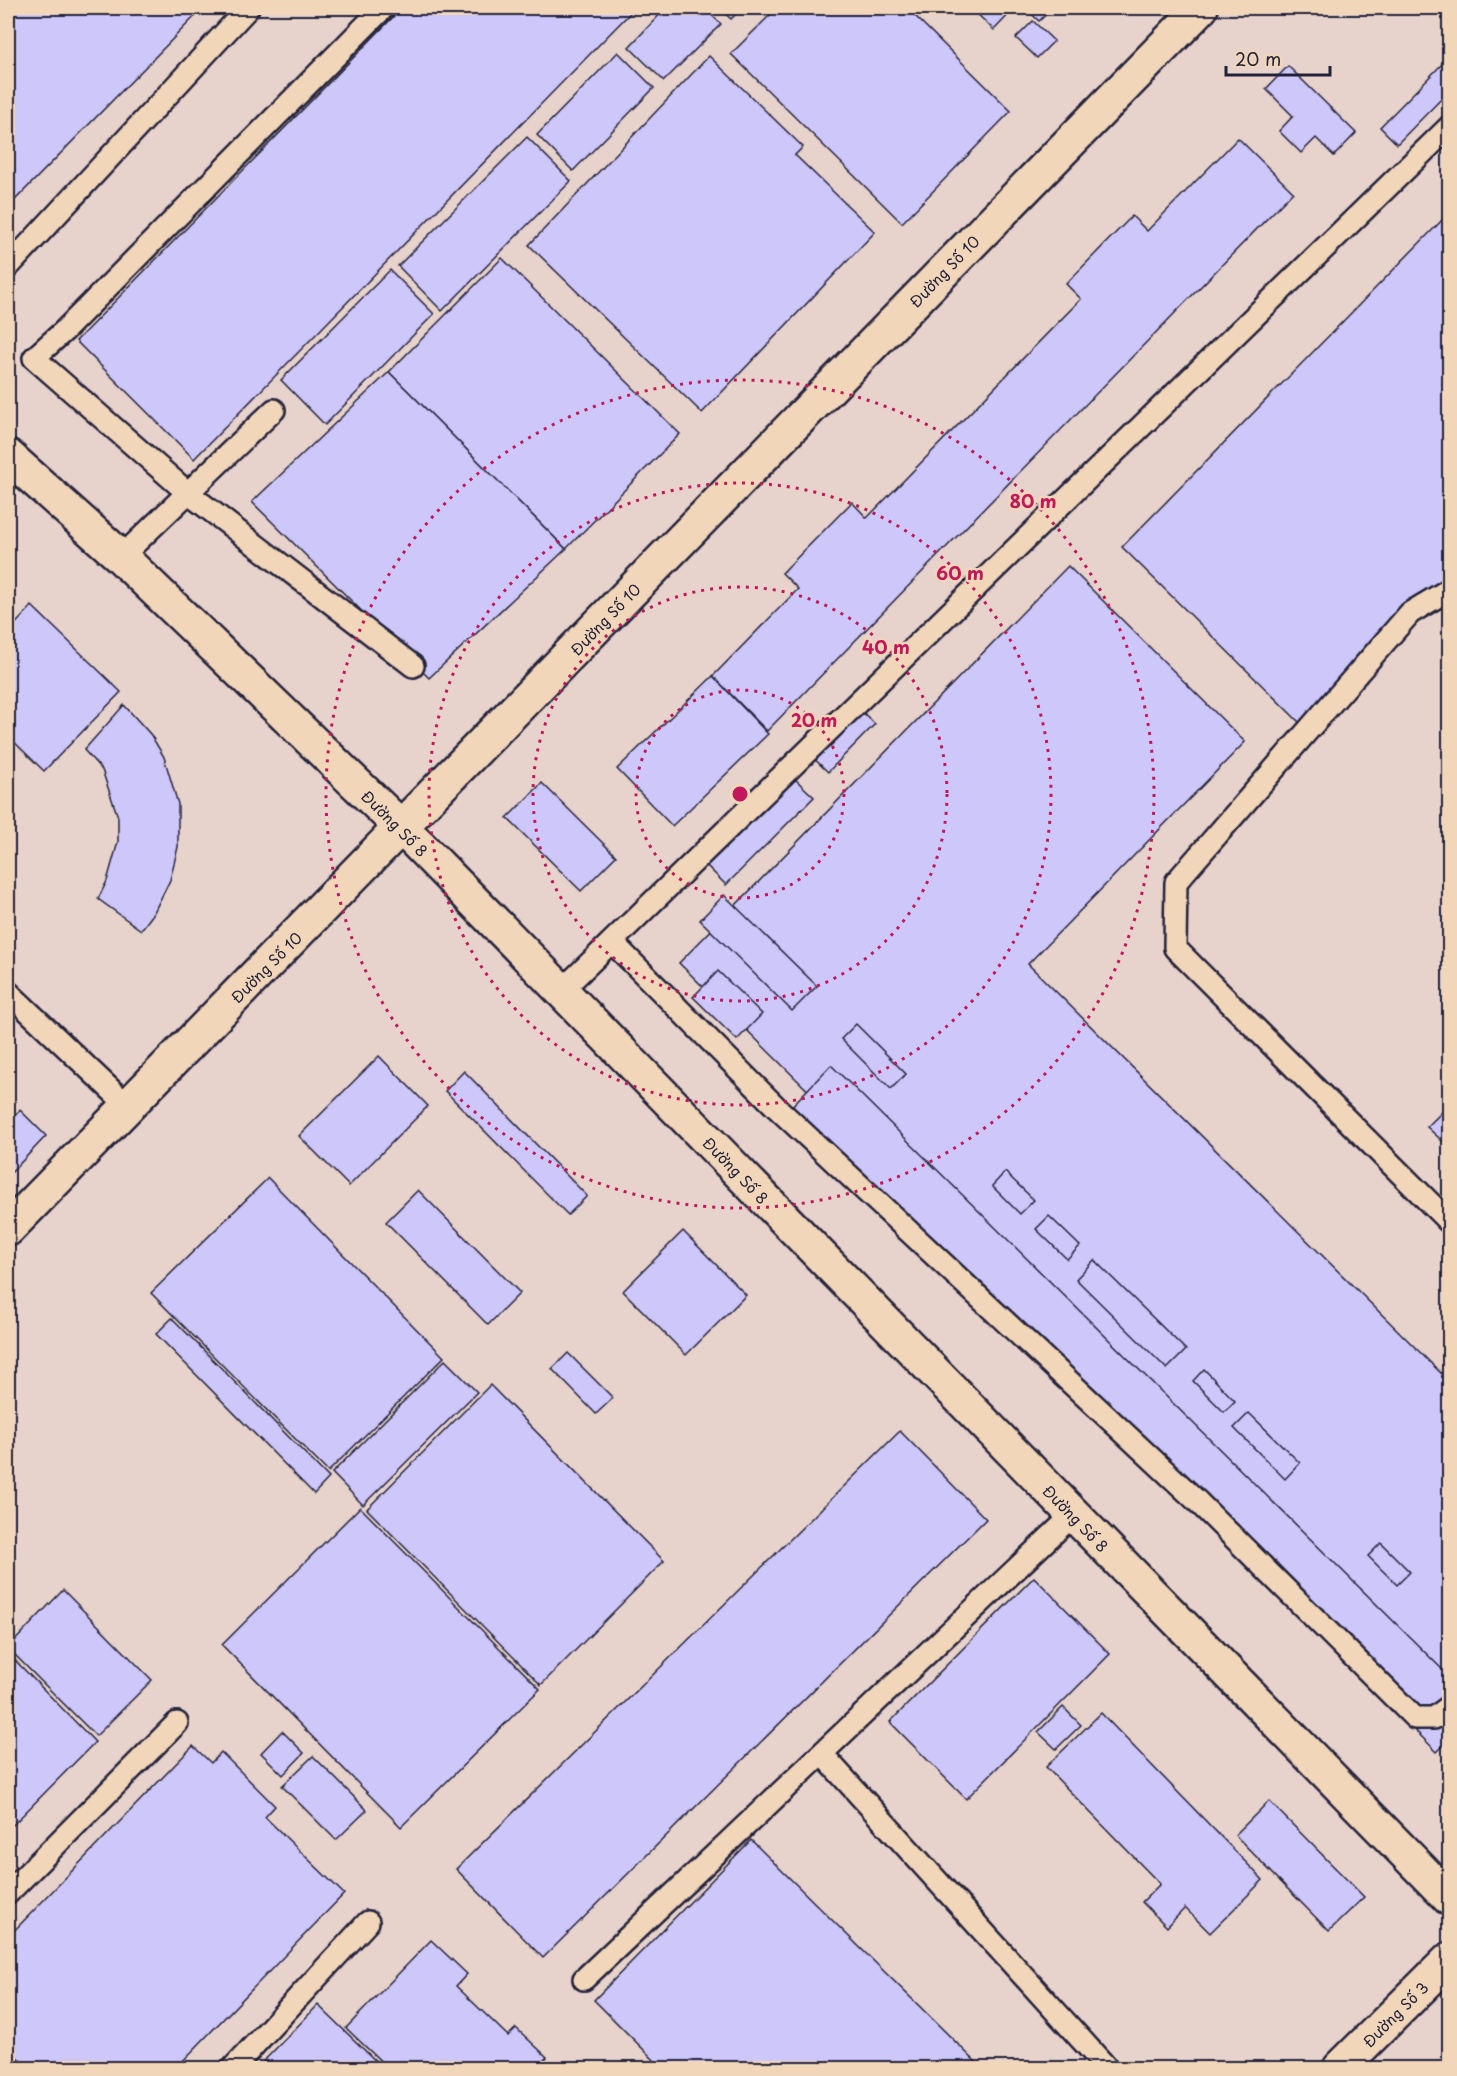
<svg xmlns="http://www.w3.org/2000/svg" width="1457" height="2076" viewBox="0 0 1457 2076" font-family="'Playpen Sans',sans-serif">
<style>
.built{fill:#e7d2cc}
.building{fill:#cec7fa;stroke:#22223b;stroke-width:1.5}
.lines{fill:none;stroke-linecap:round;stroke-linejoin:round}
.service-casing{stroke:#22223b;stroke-width:26}
.minor-casing{stroke:#22223b;stroke-width:38}
.service{stroke:#f2d6b9;stroke-width:21}
.minor{stroke:#f2d6b9;stroke-width:33}
.ring{fill:none;stroke:#c2185b;stroke-width:3;stroke-dasharray:3 6}
.labels{text-anchor:middle;dominant-baseline:central;stroke-width:5;stroke-linejoin:round;paint-order:stroke}
.street-label{font-size:15px;fill:#22223b;stroke:#f2d6b9}
.centre{fill:#c2185b;stroke:#f2d6b9;stroke-width:3}
.ring-label{font-size:18px;text-anchor:middle;font-weight:bold;fill:#c2185b;stroke:#f2d6b9;stroke-width:5;stroke-linejoin:round;paint-order:stroke}
</style>
<rect width="100%" height="100%" fill="#f2d6b9"/>
<filter id="ink" filterUnits="userSpaceOnUse"><feTurbulence type="fractalNoise" baseFrequency=".0167" numOctaves="2"/><feDisplacementMap in="SourceGraphic" scale="12" xChannelSelector="R" yChannelSelector="G"/><feConvolveMatrix kernelMatrix="1 2 1 2 8 2 1 2 1" color-interpolation-filters="sRGB"/></filter>
<g filter="url(#ink)">
<!-- built -->
<rect class="built" x="8" y="8" width="1441" height="2060"/>
<!-- building -->
<g class="building">
<polygon points="8,8 203,8 12,203 8,198"/>
<polygon points="402,8 635,8 194,459 76,341"/>
<polygon points="666,8 704,8 721,24 664,81 629,47"/>
<polygon points="719,8 742,8 731,19"/>
<polygon points="777,8 907,8 1011,111 902,223 731,54"/>
<polygon points="971,8 1015,8 994,30"/>
<polygon points="1025,8 1053,8 1039,21"/>
<polygon points="1033,21 1054,41 1037,58 1016,38"/>
<polygon points="618,52 654,88 573,171 537,135"/>
<polygon points="709,56 803,147 795,155 875,232 702,413 529,245"/>
<polygon points="1450,56 1450,90 1397,144 1380,127"/>
<polygon points="1288,66 1356,133 1334,156 1316,138 1301,153 1279,131 1293,116 1266,89"/>
<polygon points="527,137 571,181 442,311 398,266"/>
<polygon points="1238,138 1293,192 767,731 713,676 798,589 782,573 852,502 867,518 1081,299 1066,284 1132,216 1147,231"/>
<polygon points="1450,212 1450,571 1301,724 1122,547"/>
<polygon points="502,258 680,434 566,549 389,372"/>
<polygon points="390,270 434,314 325,425 281,380"/>
<polygon points="389,372 566,549 429,678 252,502"/>
<polygon points="1068,566 1245,742 1028,964 1450,1382 1450,1688 1431,1707 679,963"/>
<polygon points="32,606 121,692 44,771 8,736 8,632"/>
<polygon points="713,676 768,734 672,826 617,769"/>
<polygon points="124,705 151,735 164,757 178,804 178,847 170,880 153,914 141,930 98,899 107,881 118,842 118,817 102,770 84,750"/>
<polygon points="857,707 875,724 828,772 810,755"/>
<polygon points="794,778 814,797 726,885 706,865"/>
<polygon points="542,783 616,856 581,891 507,818"/>
<polygon points="724,895 817,986 792,1011 700,920"/>
<polygon points="718,971 762,1014 737,1040 693,997"/>
<polygon points="856,1024 906,1074 891,1089 841,1039"/>
<polygon points="379,1056 428,1106 349,1186 299,1136"/>
<polygon points="831,1065 1450,1677 1450,1739 1437,1752 788,1110"/>
<polygon points="464,1071 587,1196 568,1215 445,1091"/>
<polygon points="1450,1104 1450,1148 1427,1127"/>
<polygon points="20,1110 46,1136 8,1176 8,1123"/>
<polygon points="1005,1172 1034,1200 1020,1214 992,1186"/>
<polygon points="268,1178 444,1357 328,1472 151,1293"/>
<polygon points="418,1190 520,1293 488,1325 386,1222"/>
<polygon points="1049,1216 1080,1246 1067,1259 1036,1229"/>
<polygon points="683,1231 746,1295 686,1355 623,1291"/>
<polygon points="1094,1260 1186,1350 1167,1369 1076,1279"/>
<polygon points="172,1318 329,1478 314,1494 156,1334"/>
<polygon points="568,1353 613,1398 596,1414 552,1369"/>
<polygon points="445,1360 477,1392 363,1505 332,1473"/>
<polygon points="1204,1369 1235,1401 1224,1412 1193,1381"/>
<polygon points="490,1385 664,1561 541,1685 367,1509"/>
<polygon points="1249,1413 1300,1463 1285,1479 1234,1428"/>
<polygon points="900,1431 986,1519 543,1958 456,1869"/>
<polygon points="360,1507 540,1689 401,1827 222,1645"/>
<polygon points="1381,1543 1410,1572 1397,1585 1368,1556"/>
<polygon points="1034,1577 1110,1654 966,1799 890,1722"/>
<polygon points="63,1590 152,1680 96,1736 8,1648"/>
<polygon points="8,1653 95,1742 8,1830"/>
<polygon points="1063,1707 1081,1725 1056,1749 1038,1732"/>
<polygon points="1101,1713 1263,1880 1210,1933 1185,1908 1167,1927 1142,1902 1160,1884 1046,1767"/>
<polygon points="282,1731 304,1753 283,1775 261,1753"/>
<polygon points="193,1746 211,1763 221,1752 275,1806 265,1817 344,1894 176,2068 28,2068 8,2048 8,1937"/>
<polygon points="313,1756 367,1810 336,1840 282,1786"/>
<polygon points="1269,1801 1364,1897 1329,1931 1235,1835"/>
<polygon points="751,1840 982,2068 662,2068 594,2000"/>
<polygon points="431,1940 467,1974 456,1986 508,2036 516,2028 547,2057 538,2066 541,2068 388,2068 346,2028"/>
<polygon points="318,2005 383,2068 257,2068"/>
</g>
<g class="lines">
<defs>
<g id="service">
<polyline points="383,8 64,331 34,358 188,493 413,666"/>
<polyline points="8,267 248,8"/>
<polyline points="121,557 274,410"/>
<polyline points="1450,589 1410,613 1176,882 1175,948 1450,1223"/>
<polyline points="612,942 777,1108 1197,1501 1415,1718 1434,1718 1450,1706"/>
<polyline points="561,991 1450,126"/>
<polyline points="8,992 128,1106"/>
<polyline points="823,1755 1107,2068"/>
<polyline points="8,1893 177,1723"/>
<polyline points="584,1979 1073,1515"/>
<polyline points="233,2068 368,1922"/>
</g>
<g id="minor">
<polyline points="8,456 121,557 402,828 1450,1899"/>
<polyline points="8,1229 1201,8"/>
<polyline points="1340,2068 1450,1959"/>
</g>
</defs>
<!-- service casing -->
<use href="#service" class="service-casing"/>
<!-- minor casing -->
<use href="#minor" class="minor-casing"/>
<!-- service -->
<use href="#service" class="service"/>
<!-- minor -->
<use href="#minor" class="minor"/>
</g>
</g>
<!-- distance rings -->
<g class="ring">
<circle cx="740" cy="794" r="104"/>
<circle cx="740" cy="794" r="207"/>
<circle cx="740" cy="794" r="311"/>
<circle cx="740" cy="794" r="414"/>
</g>
<g class="labels">
<!-- street labels -->
<g class="street-label">
<text transform="translate(944 271) rotate(-46)">Đường Số 10</text>
<text transform="translate(605 619) rotate(-46)">Đường Số 10</text>
<text transform="translate(395 823) rotate(45)">Đường Số 8</text>
<text transform="translate(266 967) rotate(-45)">Đường Số 10</text>
<text transform="translate(736 1170) rotate(46)">Đường Số 8</text>
<text transform="translate(1076 1518) rotate(46)">Đường Số 8</text>
<text transform="translate(1395 2014) rotate(-45)">Đường Số 3</text>
</g>
</g>
<circle cx="740" cy="794" r="9" class="centre"/>
<g class="ring-label">
<text x="1033" y="508">80 m</text>
<text x="960" y="580">60 m</text>
<text x="886" y="654">40 m</text>
<text x="814" y="727">20 m</text>
</g>
<!-- margin -->
<rect width="1457" height="2076" fill="none" stroke="#f2d6b9" stroke-width="30"/>
<rect x="15" y="15" width="1427" height="2046" fill="none" stroke="#22223b" stroke-width="2" filter="url(#ink)"/>
<!-- scale -->
<path d="M1226 66v9h104v-9" fill="none" stroke="#22223b" stroke-width="3"/>
<text x="1235" y="66" font-size="18" fill="#22223b" stroke="#f2d6b9" stroke-width="4.5" paint-order="stroke">20 m</text>
</svg>
